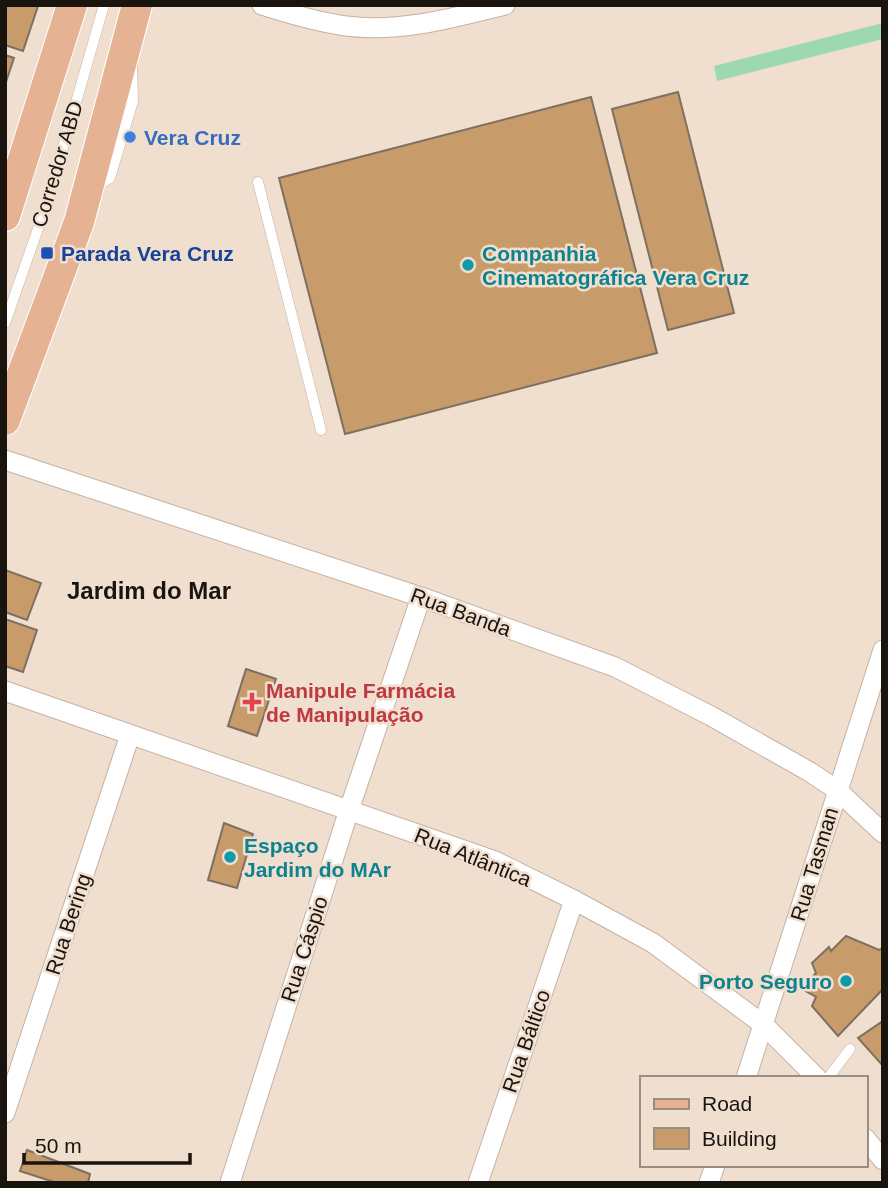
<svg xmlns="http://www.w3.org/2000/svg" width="888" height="1188" viewBox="0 0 888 1188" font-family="Helvetica,sans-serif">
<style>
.green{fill:#9dd8b3}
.building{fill:#c89b6a;stroke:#7e7061;stroke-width:2}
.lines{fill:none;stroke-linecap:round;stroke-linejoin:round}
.service-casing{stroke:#c4b2a4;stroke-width:11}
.minor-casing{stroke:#c4b2a4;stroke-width:21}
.primary-casing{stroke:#fff;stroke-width:32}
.service{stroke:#fff;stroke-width:10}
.minor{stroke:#fff;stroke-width:19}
.primary{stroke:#e5b393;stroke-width:30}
.shop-dot{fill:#3f7fe0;stroke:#f0decf;stroke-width:2.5}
.transit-dot{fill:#1a4fb4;stroke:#f0decf;stroke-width:2.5}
.culture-dot{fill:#0f9aa8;stroke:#f0decf;stroke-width:2.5}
.health-dot{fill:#e0444e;stroke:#f0decf;stroke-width:2.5}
.labels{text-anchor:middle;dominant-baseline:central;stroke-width:5;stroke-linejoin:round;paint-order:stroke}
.shop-label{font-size:21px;font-weight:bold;fill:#366cbe;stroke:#f0decf;text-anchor:start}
.street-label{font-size:21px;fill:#1a140f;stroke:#f0decf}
.transit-label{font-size:21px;font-weight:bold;fill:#164399;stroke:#f0decf;text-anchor:start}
.culture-label{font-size:21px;font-weight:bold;fill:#0d838f;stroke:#f0decf;text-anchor:start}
.health-label{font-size:21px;font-weight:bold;fill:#be3a42;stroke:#f0decf;text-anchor:start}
.quarter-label{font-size:24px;font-weight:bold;fill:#1a140f;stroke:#f0decf}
</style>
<rect width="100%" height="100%" fill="#f0decf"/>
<!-- green -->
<polygon class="green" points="883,23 883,39 717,81 714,66"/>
<!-- building -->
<g class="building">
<polygon points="5,5 38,6 23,51 5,45"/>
<polygon points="5,55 14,58 5,85"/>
<polygon points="678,92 734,313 668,330 612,109"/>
<polygon points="591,97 657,353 345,434 279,178"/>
<polygon points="5,570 41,583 27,620 5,612"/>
<polygon points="5,619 37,630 23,672 5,666"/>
<polygon points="246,669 276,679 257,736 228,726"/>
<polygon points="224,823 253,834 237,888 208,880"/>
<polygon points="846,936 879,950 883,948 883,989 838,1036 812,1006 816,997 802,989 816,973 812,963 829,947 831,951"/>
<polygon points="883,1021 883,1066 858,1038"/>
<polygon points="27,1150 90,1174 88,1183 57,1183 20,1171"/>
</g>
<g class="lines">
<defs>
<g id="service">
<polyline points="258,182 321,430"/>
<polyline points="95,186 110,178 133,101 132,66"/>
<polyline points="5,323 47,203 104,5"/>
<polyline points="828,1078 850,1049"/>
</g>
<g id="minor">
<path d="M262 5C290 14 317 22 346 26 400 33 453 18 505 5"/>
<polyline points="5,460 421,597 615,667 711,716 810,772 837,790 883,833"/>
<polyline points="5,691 495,861 574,900 653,943 764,1025 817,1078"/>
<polyline points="746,1078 883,650"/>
<polyline points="5,1113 130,735"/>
<polyline points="865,1138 883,1160"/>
<polyline points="230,1183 349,810 421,597"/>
<polyline points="478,1183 574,900"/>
<polyline points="709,1183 715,1165"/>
</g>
<g id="primary">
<polyline points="5,216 72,5"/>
<polyline points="5,420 79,222 137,5"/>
</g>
</defs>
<!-- service casing -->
<use href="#service" class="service-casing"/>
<!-- minor casing -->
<use href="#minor" class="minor-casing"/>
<!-- primary casing -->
<use href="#primary" class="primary-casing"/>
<!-- service -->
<use href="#service" class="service"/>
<!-- minor -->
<use href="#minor" class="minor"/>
<!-- primary -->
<use href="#primary" class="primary"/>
</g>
<!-- markers -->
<circle class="shop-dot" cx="130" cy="137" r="7"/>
<rect class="transit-dot" x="40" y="246" width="14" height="14" rx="3.5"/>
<g class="culture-dot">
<circle cx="468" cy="265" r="7"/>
<circle cx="230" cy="857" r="7"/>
<circle cx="846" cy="981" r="7"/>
</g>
<path class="health-dot" d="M248.5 691.5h7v7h7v7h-7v7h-7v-7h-7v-7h7z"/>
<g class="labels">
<!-- shop labels -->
<g class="shop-label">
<text x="144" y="137">Vera Cruz</text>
</g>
<!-- street labels -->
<g class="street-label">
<text transform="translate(57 164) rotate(-73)">Corredor ABD</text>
<text transform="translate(461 612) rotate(20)">Rua Banda</text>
<text transform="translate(473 857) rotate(22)">Rua Atlântica</text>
<text transform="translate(814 864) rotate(-73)">Rua Tasman</text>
<text transform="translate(68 924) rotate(-72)">Rua Bering</text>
<text transform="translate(304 949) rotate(-72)">Rua Cáspio</text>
<text transform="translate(526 1041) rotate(-71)">Rua Báltico</text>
</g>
<!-- transit labels -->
<g class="transit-label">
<text x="61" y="253">Parada Vera Cruz</text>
</g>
<!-- culture labels -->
<g class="culture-label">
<text x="482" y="253">Companhia<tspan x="482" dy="24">Cinematográfica Vera Cruz</tspan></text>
<text x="244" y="845">Espaço<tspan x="244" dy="24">Jardim do MAr</tspan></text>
<text x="832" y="981" text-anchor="end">Porto Seguro</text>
</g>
<!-- health labels -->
<g class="health-label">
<text x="266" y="690">Manipule Farmácia<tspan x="266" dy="24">de Manipulação</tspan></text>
</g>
<!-- quarter labels -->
<g class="quarter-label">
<text x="149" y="590">Jardim do Mar</text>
</g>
</g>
<!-- border -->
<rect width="888" height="1188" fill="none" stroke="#1a140f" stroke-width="14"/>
<!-- legend -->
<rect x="640" y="1076" width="228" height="91" fill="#f0decf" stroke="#9a8d82" stroke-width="2"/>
<rect x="654" y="1099" width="35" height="10" fill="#e5b393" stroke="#9a8d82" stroke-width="2"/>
<text x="702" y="1111" font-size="21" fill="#1a140f">Road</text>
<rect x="654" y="1128" width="35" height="21" fill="#c89b6a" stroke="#9a8d82" stroke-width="2"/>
<text x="702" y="1146" font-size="21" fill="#1a140f">Building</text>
<!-- scale -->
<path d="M24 1153v10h166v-10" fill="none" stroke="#1a140f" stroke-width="3.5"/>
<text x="35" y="1153" font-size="21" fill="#1a140f" stroke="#f0decf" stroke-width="5" paint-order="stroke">50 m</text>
</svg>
